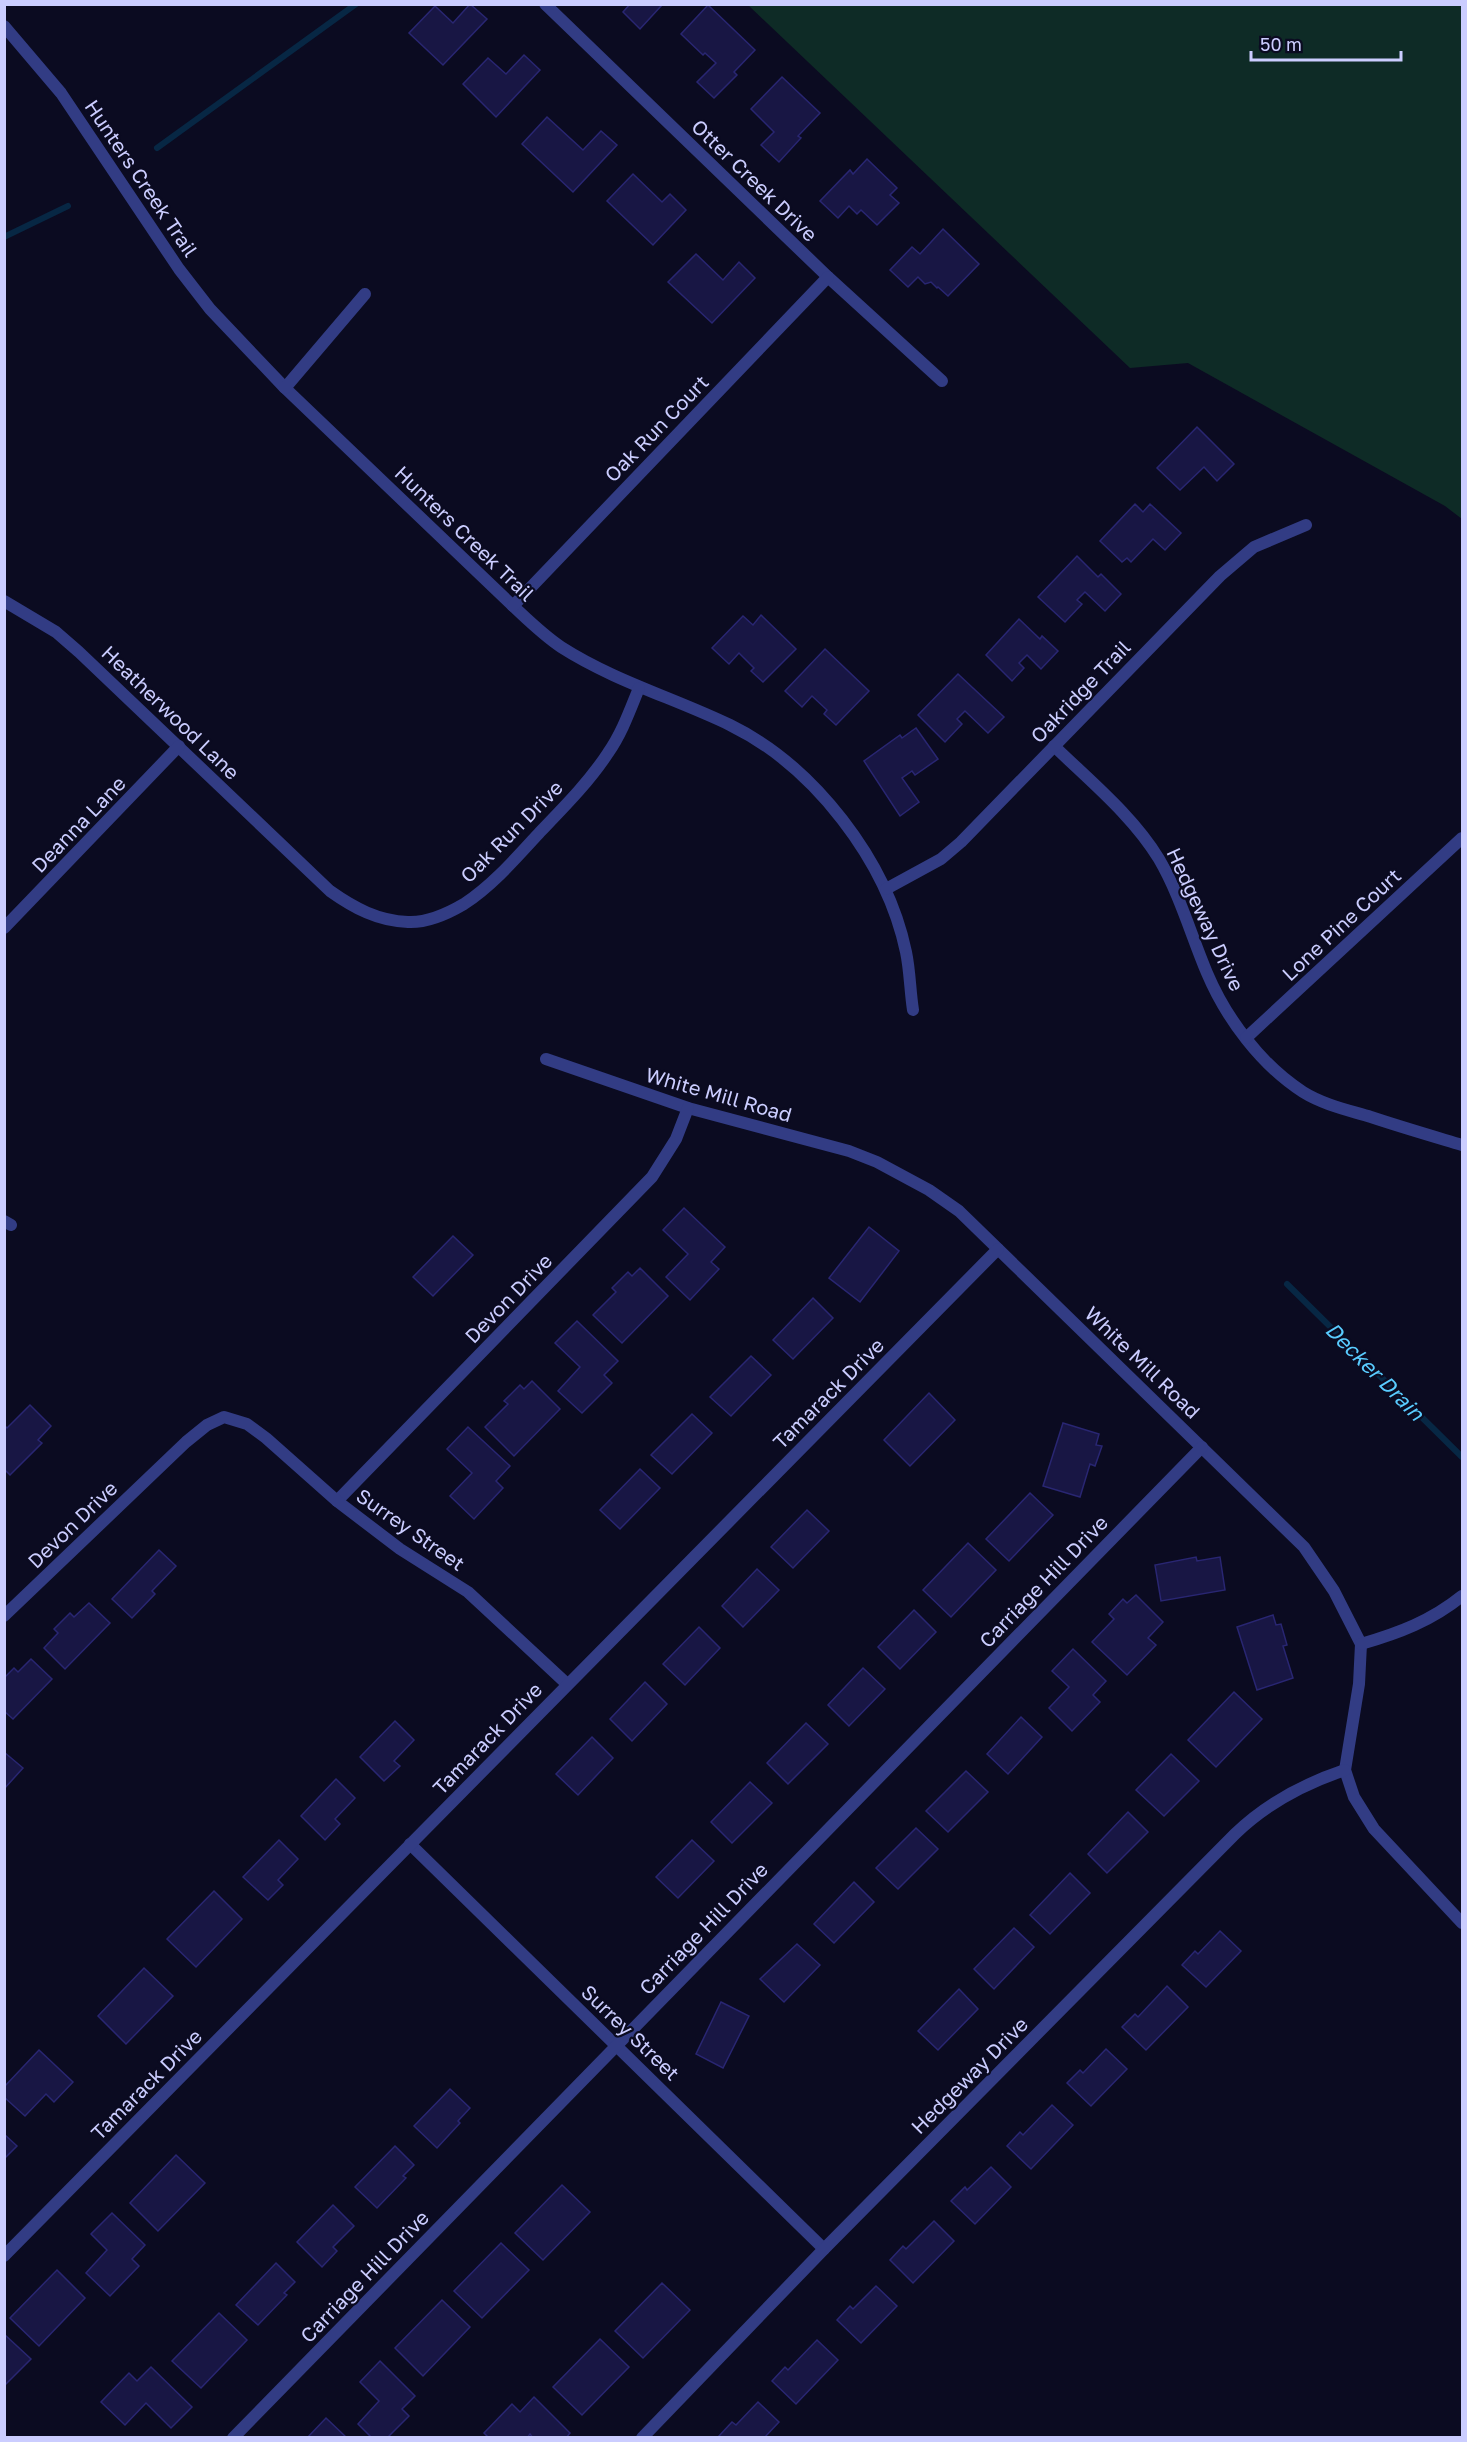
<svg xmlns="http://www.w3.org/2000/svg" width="1467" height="2442" viewBox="0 0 1467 2442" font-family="'Golos Text',sans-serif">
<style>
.green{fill:#0e2b26}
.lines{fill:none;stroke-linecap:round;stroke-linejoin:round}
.stream{stroke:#072744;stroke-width:6}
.building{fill:#181644;stroke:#292672;stroke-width:1.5}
.minor{stroke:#323c84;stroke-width:12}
.labels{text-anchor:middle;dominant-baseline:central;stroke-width:4.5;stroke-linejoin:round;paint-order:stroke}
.street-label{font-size:20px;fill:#cbcdff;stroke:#0b0b21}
.water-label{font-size:21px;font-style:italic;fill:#59ccff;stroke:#0b0b21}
</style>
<rect width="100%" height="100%" fill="#0b0b21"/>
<!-- green -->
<polygon class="green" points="748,5 1462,5 1462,519 1445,506 1188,363 1130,368"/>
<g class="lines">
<!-- stream -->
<g class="stream">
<polyline points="157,148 356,4"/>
<polyline points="4,237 68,206"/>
<polyline points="1287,1284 1462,1457"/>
</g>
</g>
<!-- building -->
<g class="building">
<polygon points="470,4 487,19 443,65 409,33 435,6 453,23"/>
<polygon points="630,4 661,4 662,5 640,29 623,12"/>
<polygon points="708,5 755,50 734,72 737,75 714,98 697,82 716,63 705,53 703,55 681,34"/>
<polygon points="524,55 540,70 496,117 463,84 488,58 506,74"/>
<polygon points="782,77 820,113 798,136 801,138 779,162 761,145 774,132 751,109"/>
<polygon points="547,117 583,150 601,131 617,145 573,192 522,144"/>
<polygon points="867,159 897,188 890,195 899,203 877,225 861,210 857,214 849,206 838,218 820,201 850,170 853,174"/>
<polygon points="633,174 662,202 670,194 686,210 653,245 607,201"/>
<polygon points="943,229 979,264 948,296 938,287 937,288 931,282 925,284 918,277 908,287 890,270 912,247 920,254"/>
<polygon points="696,254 723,280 739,262 755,278 712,323 668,282"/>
<polygon points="1197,427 1234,464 1217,481 1204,467 1180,490 1157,468"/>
<polygon points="1135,504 1143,512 1150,504 1181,533 1165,550 1153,539 1131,562 1127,558 1122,562 1100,541"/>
<polygon points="1077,556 1098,577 1101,574 1121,594 1105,611 1085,592 1077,600 1082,604 1065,622 1038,597"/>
<polygon points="761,615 796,649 763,682 751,671 754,668 739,653 729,664 712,648 743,616 753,625"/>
<polygon points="1019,619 1040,639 1042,636 1058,651 1041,669 1027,655 1019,663 1024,668 1012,681 986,655"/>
<polygon points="825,649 869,691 836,725 824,714 827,710 812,696 802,707 785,691"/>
<polygon points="958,674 1004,717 988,733 965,711 957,719 962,724 945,742 918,715"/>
<polygon points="916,728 938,759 915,775 912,771 902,778 919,802 900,816 864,761 900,735 902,738"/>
<polygon points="684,1208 725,1247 711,1262 719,1269 690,1300 666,1277 688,1254 663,1230"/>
<polygon points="869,1227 899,1251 860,1302 829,1278"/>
<polygon points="453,1236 473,1255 433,1296 413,1277"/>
<polygon points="640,1268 668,1296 622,1343 593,1315 616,1292 612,1288 628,1272 632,1276"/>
<polygon points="813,1298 833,1318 793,1359 773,1340"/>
<polygon points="577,1321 618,1361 604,1375 612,1383 582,1413 558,1391 580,1367 555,1343"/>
<polygon points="751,1356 771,1375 731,1416 710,1397"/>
<polygon points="532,1381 560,1409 514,1456 485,1427 508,1404 504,1401 520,1385 524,1389"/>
<polygon points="929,1393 955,1420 910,1466 884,1440"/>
<polygon points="30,1405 51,1426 38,1440 42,1443 10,1475 4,1469 4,1425 7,1428"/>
<polygon points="692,1414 712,1433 672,1474 651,1455"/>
<polygon points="1063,1423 1099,1434 1096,1445 1102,1446 1095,1466 1090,1464 1080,1497 1043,1486"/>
<polygon points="468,1427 510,1466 496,1481 503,1488 474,1519 450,1496 472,1473 447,1449"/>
<polygon points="640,1469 660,1488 620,1529 600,1510"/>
<polygon points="1030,1493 1053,1515 1009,1561 986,1539"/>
<polygon points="807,1510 829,1531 793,1568 771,1547"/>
<polygon points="968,1543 996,1570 951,1617 923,1590"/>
<polygon points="159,1550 176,1566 152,1591 155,1594 132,1618 112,1599"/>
<polygon points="1196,1557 1197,1561 1220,1557 1225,1590 1161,1601 1155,1565"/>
<polygon points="757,1569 779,1590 743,1627 722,1606"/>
<polygon points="1136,1595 1163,1622 1148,1638 1156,1645 1127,1675 1092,1642 1114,1619 1109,1614 1123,1599 1127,1603"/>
<polygon points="89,1603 110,1623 65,1669 44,1648 58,1633 54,1629 70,1613 74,1617"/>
<polygon points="914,1610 936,1632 900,1669 878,1647"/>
<polygon points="1273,1615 1276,1625 1281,1624 1287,1645 1283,1646 1293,1678 1257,1690 1237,1627"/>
<polygon points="699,1627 720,1648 685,1685 663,1664"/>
<polygon points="1073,1649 1106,1681 1093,1695 1100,1702 1072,1731 1049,1708 1069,1687 1052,1671"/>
<polygon points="31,1659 52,1679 13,1719 4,1711 4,1678 14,1668 18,1672"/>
<polygon points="863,1668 885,1689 849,1726 828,1705"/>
<polygon points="645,1682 667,1704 632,1741 610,1719"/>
<polygon points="1234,1692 1262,1719 1216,1767 1188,1740"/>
<polygon points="1021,1717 1042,1737 1008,1774 987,1754"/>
<polygon points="395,1721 414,1740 394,1761 400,1766 384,1781 360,1757"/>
<polygon points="806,1723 828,1744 788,1784 767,1763"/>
<polygon points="592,1737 613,1758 578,1795 556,1774"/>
<polygon points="4,1752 23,1768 4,1789"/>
<polygon points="1171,1754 1199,1781 1164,1816 1136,1790"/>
<polygon points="966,1771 988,1792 948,1832 926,1811"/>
<polygon points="336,1779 355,1798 335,1819 340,1824 325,1840 301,1816"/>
<polygon points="750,1782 772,1803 732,1843 711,1822"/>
<polygon points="1128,1812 1148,1832 1107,1873 1088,1854"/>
<polygon points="916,1828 938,1849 898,1889 876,1868"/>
<polygon points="279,1840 298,1859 278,1880 283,1885 268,1900 243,1877"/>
<polygon points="692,1840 714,1861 678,1898 656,1877"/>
<polygon points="1070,1873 1090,1893 1050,1934 1030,1915"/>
<polygon points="854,1882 874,1902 834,1943 814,1924"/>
<polygon points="214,1891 242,1919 196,1967 167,1939"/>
<polygon points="1014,1928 1034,1947 994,1989 974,1969"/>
<polygon points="1220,1931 1241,1951 1206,1987 1182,1965 1195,1951 1198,1954"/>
<polygon points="797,1944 820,1965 784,2002 760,1979"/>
<polygon points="144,1968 173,1996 126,2044 98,2016"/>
<polygon points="1167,1986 1188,2007 1146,2050 1122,2027 1135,2014 1138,2017"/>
<polygon points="959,1989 978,2009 938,2050 918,2031"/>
<polygon points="721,2002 749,2016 723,2068 696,2054"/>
<polygon points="1106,2049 1127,2069 1091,2106 1067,2083 1080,2070 1083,2073"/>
<polygon points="39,2050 73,2082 54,2102 46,2094 25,2116 4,2097 4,2087"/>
<polygon points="450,2089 470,2108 458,2121 460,2123 437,2148 414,2126"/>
<polygon points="1052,2105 1073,2125 1031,2169 1007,2146 1020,2132 1023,2135"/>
<polygon points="4,2134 17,2146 4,2159"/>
<polygon points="395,2146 414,2165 403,2176 406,2178 377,2208 355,2187"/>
<polygon points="176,2155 205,2183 158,2231 130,2203"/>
<polygon points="991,2167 1011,2187 975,2224 951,2201 965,2187 967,2190"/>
<polygon points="562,2185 590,2212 543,2260 515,2233"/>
<polygon points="333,2205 354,2226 333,2247 337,2251 322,2267 297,2242"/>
<polygon points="112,2213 145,2245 132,2259 139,2266 110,2296 86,2273 107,2250 91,2234"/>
<polygon points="934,2221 954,2241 913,2283 890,2260 903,2246 906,2249"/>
<polygon points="501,2243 529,2270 482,2318 454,2291"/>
<polygon points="276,2263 295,2282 284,2293 287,2295 258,2325 236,2305"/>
<polygon points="57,2270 85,2298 39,2346 10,2318"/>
<polygon points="662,2283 690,2310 643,2358 615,2331"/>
<polygon points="876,2286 897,2306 861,2343 837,2320 850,2306 853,2309"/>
<polygon points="442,2300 470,2327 423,2376 395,2348"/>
<polygon points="219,2313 247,2340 201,2388 172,2361"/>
<polygon points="4,2334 31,2359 4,2386"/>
<polygon points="600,2339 629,2367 582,2415 553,2387"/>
<polygon points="817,2340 838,2360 796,2404 772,2381 785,2367 788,2370"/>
<polygon points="380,2361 415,2396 402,2409 409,2416 387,2438 372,2438 358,2424 379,2401 360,2382"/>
<polygon points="151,2367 192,2407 171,2428 146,2403 125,2425 101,2402 129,2373 137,2381"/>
<polygon points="534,2397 570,2433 566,2438 533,2438 530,2434 527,2438 489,2438 484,2433 512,2404 520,2412"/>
<polygon points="758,2402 779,2422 764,2438 721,2438 719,2436 732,2422 736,2425"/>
<polygon points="326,2418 347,2438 307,2438"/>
</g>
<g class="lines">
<!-- minor -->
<g class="minor">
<polyline points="545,4 828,277 942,381"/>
<path d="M4 26 61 93 179 269 210 309 285 388 513 606C528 620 543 635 561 647 614 681 674 698 730 725 814 766 887 861 906 952 910 971 910 991 913 1010"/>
<polyline points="285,388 365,294"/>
<path d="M4 601 56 632 79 652 330 891C354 908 378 921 408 922 428 923 447 914 464 904 493 885 517 857 540 832 564 807 589 782 608 753 622 733 630 710 639 688"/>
<polyline points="513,606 828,277"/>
<path d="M1054 746C1090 781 1133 816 1159 859 1180 895 1191 935 1207 973 1226 1018 1261 1065 1303 1092 1324 1105 1348 1110 1371 1117 1401 1127 1432 1136 1462 1145"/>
<polyline points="886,889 941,859 961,842 1220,576 1254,547 1306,525"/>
<polyline points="4,928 179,746"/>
<polyline points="1246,1038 1462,838"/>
<polyline points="546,1059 688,1108 849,1151 877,1162 929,1190 959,1211 1304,1547 1334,1591 1361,1644 1359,1684 1345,1770 1354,1797 1374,1829 1462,1923"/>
<polyline points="4,1221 11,1225"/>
<polyline points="337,1501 652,1177 676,1139 688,1108"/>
<polyline points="4,1616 186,1442 207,1425 224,1417 247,1424 266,1438 337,1501 400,1549 468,1592 567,1684"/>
<path d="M1361 1644C1399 1633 1431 1621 1462 1596"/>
<polyline points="410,1844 824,2249"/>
<polyline points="4,2256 998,1249"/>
<polyline points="233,2438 1202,1447"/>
<path d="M642 2438 824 2249 1235 1834C1267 1803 1303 1784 1345 1770"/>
</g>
</g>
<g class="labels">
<!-- street labels -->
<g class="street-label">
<text transform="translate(142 178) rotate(56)">Hunters Creek Trail</text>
<text transform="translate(755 180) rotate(44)">Otter Creek Drive</text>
<text transform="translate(656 428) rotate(-46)">Oak Run Court</text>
<text transform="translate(465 533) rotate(44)">Hunters Creek Trail</text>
<text transform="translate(1080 691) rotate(-46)">Oakridge Trail</text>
<text transform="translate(171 712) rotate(44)">Heatherwood Lane</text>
<text transform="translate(78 824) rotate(-46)">Deanna Lane</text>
<text transform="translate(511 831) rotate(-45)">Oak Run Drive</text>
<text transform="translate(1206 919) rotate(65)">Hedgeway Drive</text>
<text transform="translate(1341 924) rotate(-43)">Lone Pine Court</text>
<text transform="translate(719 1094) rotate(16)">White Mill Road</text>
<text transform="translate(508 1298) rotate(-46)">Devon Drive</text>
<text transform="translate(1143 1362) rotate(44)">White Mill Road</text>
<text transform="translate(828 1393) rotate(-45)">Tamarack Drive</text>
<text transform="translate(72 1524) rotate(-44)">Devon Drive</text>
<text transform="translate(411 1529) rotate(35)">Surrey Street</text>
<text transform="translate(1043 1581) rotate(-46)">Carriage Hill Drive</text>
<text transform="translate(487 1738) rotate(-46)">Tamarack Drive</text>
<text transform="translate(703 1928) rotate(-46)">Carriage Hill Drive</text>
<text transform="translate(631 2032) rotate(44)">Surrey Street</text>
<text transform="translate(969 2075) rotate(-45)">Hedgeway Drive</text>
<text transform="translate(146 2084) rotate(-45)">Tamarack Drive</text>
<text transform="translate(364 2276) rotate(-46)">Carriage Hill Drive</text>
</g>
<!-- water labels -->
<g class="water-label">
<text transform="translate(1375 1371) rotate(45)">Decker Drain</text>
</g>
</g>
<!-- border -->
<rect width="1467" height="2442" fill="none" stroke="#cbcdff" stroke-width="12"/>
<!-- scale -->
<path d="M1251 51v9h150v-9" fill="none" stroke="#cbcdff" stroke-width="3"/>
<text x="1260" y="51" font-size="18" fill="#cbcdff" stroke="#0b0b21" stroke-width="4.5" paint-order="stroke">50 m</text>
</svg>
